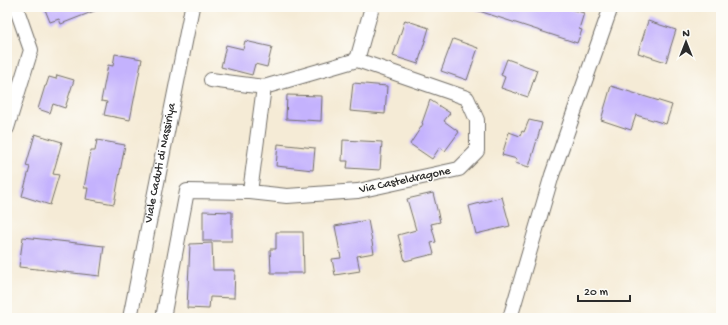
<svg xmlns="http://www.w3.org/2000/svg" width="728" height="325" viewBox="0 0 728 325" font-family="'Gochi Hand',sans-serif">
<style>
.building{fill:#c4b2fd}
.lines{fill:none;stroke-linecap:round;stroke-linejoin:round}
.minor-casing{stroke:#726e67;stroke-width:16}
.minor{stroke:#fff;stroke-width:14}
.labels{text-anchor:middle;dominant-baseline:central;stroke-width:3;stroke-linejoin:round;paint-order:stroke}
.street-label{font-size:12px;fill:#2b2b2b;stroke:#fdfcf7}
</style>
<rect width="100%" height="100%" fill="#fdfcf7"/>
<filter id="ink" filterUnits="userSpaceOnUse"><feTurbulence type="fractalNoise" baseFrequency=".025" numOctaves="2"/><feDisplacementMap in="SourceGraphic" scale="8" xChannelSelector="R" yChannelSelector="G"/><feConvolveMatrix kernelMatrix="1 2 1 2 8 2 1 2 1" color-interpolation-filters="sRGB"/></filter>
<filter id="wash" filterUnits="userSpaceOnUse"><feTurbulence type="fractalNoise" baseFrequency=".012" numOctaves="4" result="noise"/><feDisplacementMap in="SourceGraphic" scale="16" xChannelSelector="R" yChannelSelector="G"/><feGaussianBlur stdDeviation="0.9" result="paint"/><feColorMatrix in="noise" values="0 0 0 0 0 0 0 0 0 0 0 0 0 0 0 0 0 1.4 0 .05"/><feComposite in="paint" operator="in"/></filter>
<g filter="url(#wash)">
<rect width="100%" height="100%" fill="#f5ebd6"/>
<g id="blocks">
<!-- building -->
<g class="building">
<polygon points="44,7 102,7 102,8 61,24 59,19 50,22"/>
<polygon points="477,7 563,7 584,13 579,29 582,30 577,43 476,10"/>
<polygon points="405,20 429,28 418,64 393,56"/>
<polygon points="648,21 676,30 666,62 638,53"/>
<polygon points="453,39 478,48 467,80 441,71"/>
<polygon points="245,41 272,47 267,67 255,64 252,75 221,67 226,45 243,49"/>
<polygon points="115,54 142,59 130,120 104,115 107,102 101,101 108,65 113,66"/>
<polygon points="507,59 537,70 528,97 501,88 505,77 501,75"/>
<polygon points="57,75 74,80 65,108 53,104 50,113 38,109 45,86 46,86 49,77 56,79"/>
<polygon points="353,83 387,86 385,114 350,111"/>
<polygon points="611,86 672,105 666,124 636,115 631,130 601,120"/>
<polygon points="287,95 322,96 321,121 286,119"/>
<polygon points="430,100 450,113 444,121 459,132 445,151 440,147 432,159 410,144 423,124 422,123"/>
<polygon points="529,120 542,123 529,167 515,163 517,159 502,155 509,132 520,136 522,131 524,132"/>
<polygon points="35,134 62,142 53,174 59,175 50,205 22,196 30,167 26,166"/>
<polygon points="97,140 125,145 114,204 86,199 88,188 84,188 91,151 95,151"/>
<polygon points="343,140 382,142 380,170 347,168 348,161 342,161"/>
<polygon points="278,144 315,148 313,170 276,166"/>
<polygon points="433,193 440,222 431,224 436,242 431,243 434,254 405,261 398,235 416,230 407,199"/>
<polygon points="502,197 510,226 476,234 469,206"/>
<polygon points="203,211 232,212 232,241 203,241"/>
<polygon points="368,220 374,253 357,256 360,271 335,275 332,259 341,258 335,226"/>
<polygon points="276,232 303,232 304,273 271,273 270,249 276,249"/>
<polygon points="23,237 104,246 100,276 19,267"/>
<polygon points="212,243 213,270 235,270 234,298 210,297 209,309 187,308 190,244"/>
</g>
</g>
</g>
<g filter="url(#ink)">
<use href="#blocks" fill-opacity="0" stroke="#726e67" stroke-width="1"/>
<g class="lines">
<defs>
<g id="minor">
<polygon points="357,60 467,98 477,120 477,151 459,169 358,191 287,196 250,192 264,87"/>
<polyline points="357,60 372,7"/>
<polyline points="211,80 264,87"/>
<polyline points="7,128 31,50 16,7"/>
<path id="s1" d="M130 318 192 7"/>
<polyline points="163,318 187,191 250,192"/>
<polyline points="510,318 552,175 611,7"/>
</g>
</defs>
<!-- minor casing -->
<use href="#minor" class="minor-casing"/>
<!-- minor -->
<use href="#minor" class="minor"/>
</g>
</g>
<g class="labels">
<!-- street labels -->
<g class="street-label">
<text stroke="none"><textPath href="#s1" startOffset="158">Viale Caduti di Nassiriya</textPath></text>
<text transform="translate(405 181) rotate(-12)">Via Casteldragone</text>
</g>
</g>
<!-- margin -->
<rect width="728" height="325" fill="none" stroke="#fdfcf7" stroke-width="24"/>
<!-- north arrow -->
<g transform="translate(686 42)" stroke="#fdfcf7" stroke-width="3" paint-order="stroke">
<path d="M0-3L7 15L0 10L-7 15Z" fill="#2b2b2b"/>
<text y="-6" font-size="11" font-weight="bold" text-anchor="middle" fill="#2b2b2b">N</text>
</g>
<!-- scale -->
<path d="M578 295v6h52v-6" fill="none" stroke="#2b2b2b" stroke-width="2"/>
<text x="584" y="295" font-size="12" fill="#2b2b2b" stroke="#fdfcf7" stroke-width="3" paint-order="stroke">20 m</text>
</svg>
